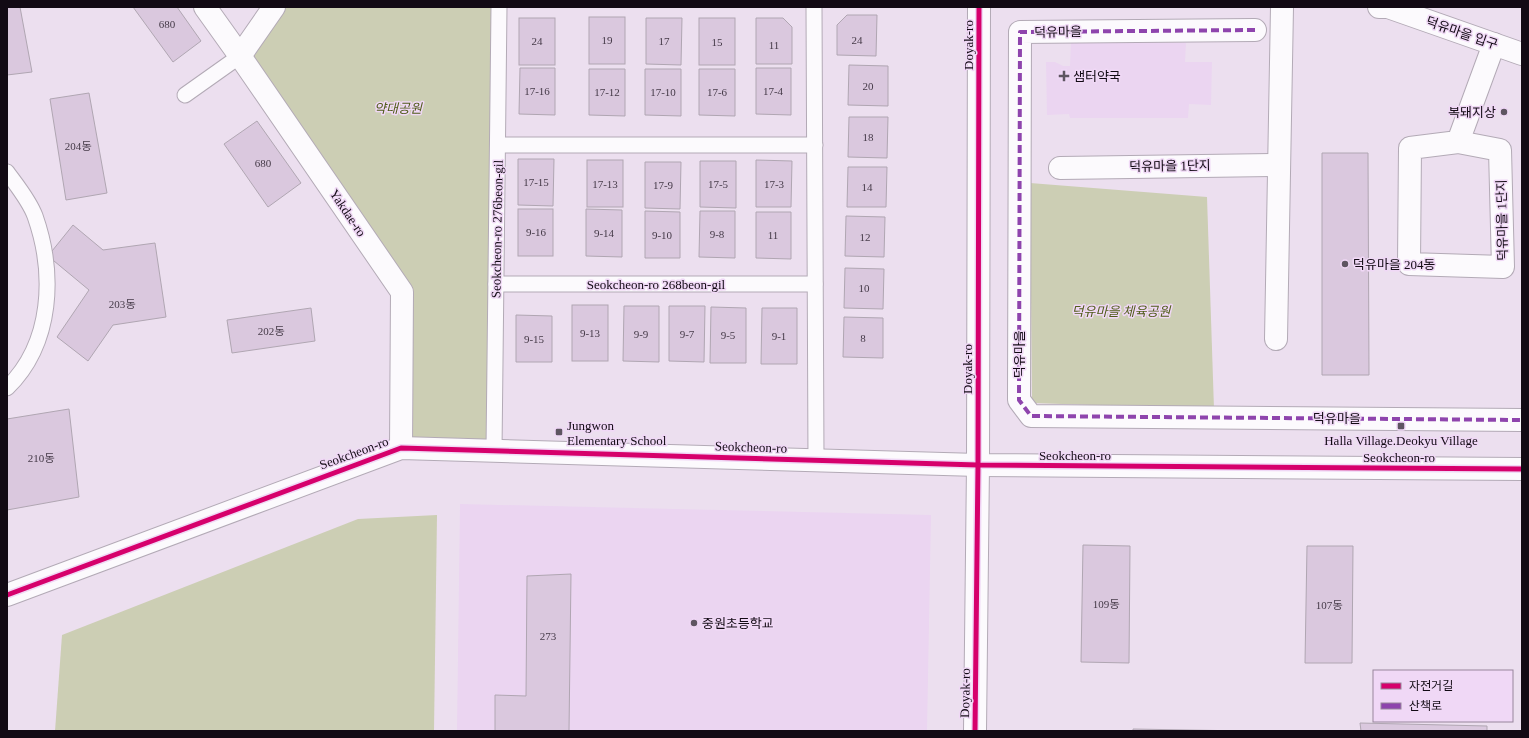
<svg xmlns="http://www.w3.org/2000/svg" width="1529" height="738" viewBox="0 0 1529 738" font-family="'Times New Roman','Noto Sans KR',serif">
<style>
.built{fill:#ebd5f1}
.green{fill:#ccceb4}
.building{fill:#dac8de;stroke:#b0a6b2}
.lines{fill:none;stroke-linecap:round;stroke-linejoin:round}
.service-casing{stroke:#b3aab6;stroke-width:17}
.pedestrian-casing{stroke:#b3aab6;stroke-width:24}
.minor-casing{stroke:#b3aab6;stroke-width:24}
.tertiary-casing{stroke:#b3aab6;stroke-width:24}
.service{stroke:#fcfafd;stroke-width:15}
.pedestrian{stroke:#fcfafd;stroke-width:22}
.minor{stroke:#fcfafd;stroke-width:22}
.tertiary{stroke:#fcfafd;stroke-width:22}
.quiet{stroke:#8e44ad;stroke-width:4;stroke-dasharray:8 4;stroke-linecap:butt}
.cycleway-casing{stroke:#f0d8f6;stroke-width:8}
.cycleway{stroke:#d6006c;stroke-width:5}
.poi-dot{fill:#5e5561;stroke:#f0d8f6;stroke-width:1.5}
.labels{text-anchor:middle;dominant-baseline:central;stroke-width:3;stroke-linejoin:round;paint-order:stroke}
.number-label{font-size:11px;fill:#453a48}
.street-label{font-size:13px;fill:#120a14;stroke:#f0d8f6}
.poi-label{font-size:13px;fill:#120a14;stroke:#f0d8f6;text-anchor:start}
.park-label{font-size:13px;font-style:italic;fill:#4f5c19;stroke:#f0d8f6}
</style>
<rect width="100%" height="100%" fill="#ecdfef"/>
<!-- built -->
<g class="built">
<polygon points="1071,42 1186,43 1185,62 1212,62 1211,105 1189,104 1188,118 1070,118 1069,114 1047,115 1046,62 1055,62 1063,66 1070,66"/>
<polygon points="460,504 931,515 927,731 457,731"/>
</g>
<!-- green -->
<g class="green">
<polygon points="274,7 499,7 494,450 401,448 402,292 240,56"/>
<polygon points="1030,183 1207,197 1214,409 1032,403"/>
<polygon points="437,515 434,731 55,731 62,635 358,519"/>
</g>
<!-- building -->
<g class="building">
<polygon points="7,7 20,7 32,72 7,75"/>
<polygon points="133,7 177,7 201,41 173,62"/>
<polygon points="847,15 877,15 876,56 837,55 837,25"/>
<rect x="589" y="17" width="36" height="47"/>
<rect x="519" y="18" width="36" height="47"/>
<polygon points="646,18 682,18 681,65 646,64"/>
<rect x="699" y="18" width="36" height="47"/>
<polygon points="756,18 783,18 792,27 792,64 756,64"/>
<polygon points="849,65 888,66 888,106 848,105"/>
<polygon points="520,68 555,68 555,115 519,114"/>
<polygon points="756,68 791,68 791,115 756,114"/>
<polygon points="589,69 625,69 625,116 589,115"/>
<polygon points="645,69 681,69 681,116 645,115"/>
<polygon points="699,69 735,69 735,116 699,115"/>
<polygon points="89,93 107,193 66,200 50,99"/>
<polygon points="849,117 888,117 887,158 848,157"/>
<polygon points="257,121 301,183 268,207 224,144"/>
<polygon points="1322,153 1368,153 1369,375 1322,375"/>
<polygon points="518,159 554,159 553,206 518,205"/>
<rect x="587" y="160" width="36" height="47"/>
<polygon points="756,160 792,161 791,207 756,207"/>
<polygon points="700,161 736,161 736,208 700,207"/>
<polygon points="645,162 681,162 680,209 645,208"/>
<polygon points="848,167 887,167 886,207 847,207"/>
<rect x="518" y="209" width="35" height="47"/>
<polygon points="586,209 622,210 622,257 586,256"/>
<polygon points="645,211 680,212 680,258 645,258"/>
<polygon points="700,211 735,211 735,258 699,257"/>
<polygon points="756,212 791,212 791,259 756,258"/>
<polygon points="846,216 885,217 884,257 845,256"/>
<polygon points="73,225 103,250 155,243 166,317 113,325 88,361 57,337 89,290 48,256"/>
<polygon points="845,268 884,269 883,309 844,308"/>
<rect x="572" y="305" width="36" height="56"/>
<polygon points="624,306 659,306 659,362 623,361"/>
<polygon points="669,306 705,306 704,362 669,361"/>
<polygon points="711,307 746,308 746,363 710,363"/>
<polygon points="311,308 315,341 232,353 227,320"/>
<polygon points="762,308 797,308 797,364 761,364"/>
<polygon points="516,315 552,316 552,362 516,362"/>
<polygon points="844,317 883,318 883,358 843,357"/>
<polygon points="69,409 79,497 7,510 7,419"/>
<polygon points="1083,545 1130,546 1129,663 1081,662"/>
<polygon points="1307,546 1353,546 1352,663 1305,663"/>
<polygon points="571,574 569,731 495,731 495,695 526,696 527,576"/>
<polygon points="1360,723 1487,726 1487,731 1361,731"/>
<polygon points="1133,729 1245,731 1133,731"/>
</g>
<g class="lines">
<defs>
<g id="service">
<polyline points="814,7 816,460"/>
<polyline points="185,95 240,56"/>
<polyline points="498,145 815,145"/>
<path d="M7 172C17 186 29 200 35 216 55 273 53 343 7 388"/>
<polyline points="496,284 815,284"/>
<polyline points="494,450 499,7"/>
</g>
<polyline id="pedestrian" points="1255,30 1020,32 1019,400 1031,416 1522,420"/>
<g id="minor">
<polyline points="205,7 240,56 402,292 401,448"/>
<polyline points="1379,7 1388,7 1522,54"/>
<polyline points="240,56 274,7"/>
<polyline points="1458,142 1500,150 1503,267 1409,264 1410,148 1458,142 1494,44"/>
<polyline points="1060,168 1279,165"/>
<polyline points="1276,339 1282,7"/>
<polyline points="975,731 978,465 979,7"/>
</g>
<polyline id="tertiary" points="7,595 401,448 978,465 1522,469"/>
</defs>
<!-- service casing -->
<use href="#service" class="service-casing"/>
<!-- pedestrian casing -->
<use href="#pedestrian" class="pedestrian-casing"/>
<!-- minor casing -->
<use href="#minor" class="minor-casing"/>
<!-- tertiary casing -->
<use href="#tertiary" class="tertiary-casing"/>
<!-- service -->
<use href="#service" class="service"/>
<!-- pedestrian -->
<use href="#pedestrian" class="pedestrian"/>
<!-- minor -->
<use href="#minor" class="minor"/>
<!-- tertiary -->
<use href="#tertiary" class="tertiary"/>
<!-- quiet -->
<polyline class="quiet" points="1255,30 1020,32 1019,400 1031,416 1522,420"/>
<defs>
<g id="cycleway">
<polyline points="7,595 401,448 978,465 1522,469"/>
<polyline points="975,731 978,465 979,7"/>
</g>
</defs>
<!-- cycleway casing -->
<use href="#cycleway" class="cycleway-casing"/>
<!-- cycleway -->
<use href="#cycleway" class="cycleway"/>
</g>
<!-- markers -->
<g class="poi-dot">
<path d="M1062 70h4v4h4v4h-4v4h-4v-4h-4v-4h4z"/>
<circle cx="1504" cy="112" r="4"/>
<circle cx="1345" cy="264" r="4"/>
<rect x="1397" y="422" width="8" height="8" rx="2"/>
<rect x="555" y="428" width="8" height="8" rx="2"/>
<circle cx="694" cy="623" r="4"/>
</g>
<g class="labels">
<!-- number labels -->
<g class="number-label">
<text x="167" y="24">680</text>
<text x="607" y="40">19</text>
<text x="857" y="40">24</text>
<text x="537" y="41">24</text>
<text x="664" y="41">17</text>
<text x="717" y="42">15</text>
<text x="774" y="45">11</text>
<text x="868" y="86">20</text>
<text x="537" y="91">17-16</text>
<text x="773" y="91">17-4</text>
<text x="607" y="92">17-12</text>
<text x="663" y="92">17-10</text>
<text x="717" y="92">17-6</text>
<text x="868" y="137">18</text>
<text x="78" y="146">204동</text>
<text x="263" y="163">680</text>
<text x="536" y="182">17-15</text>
<text x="605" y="184">17-13</text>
<text x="718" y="184">17-5</text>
<text x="774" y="184">17-3</text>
<text x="663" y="185">17-9</text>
<text x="867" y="187">14</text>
<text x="536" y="232">9-16</text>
<text x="604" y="233">9-14</text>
<text x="717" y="234">9-8</text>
<text x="662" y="235">9-10</text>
<text x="773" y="235">11</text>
<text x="865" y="237">12</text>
<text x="864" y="288">10</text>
<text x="122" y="304">203동</text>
<text x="271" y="331">202동</text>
<text x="590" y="333">9-13</text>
<text x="641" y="334">9-9</text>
<text x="687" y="334">9-7</text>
<text x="728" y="335">9-5</text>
<text x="779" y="336">9-1</text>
<text x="863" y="338">8</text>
<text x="534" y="339">9-15</text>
<text x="41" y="458">210동</text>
<text x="1106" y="604">109동</text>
<text x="1329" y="605">107동</text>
<text x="548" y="636">273</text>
</g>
<!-- street labels -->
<g class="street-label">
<text transform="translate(1058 32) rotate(-1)">덕유마을</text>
<text transform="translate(1462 33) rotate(19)">덕유마을 입구</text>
<text transform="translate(968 45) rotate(-90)">Doyak-ro</text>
<text transform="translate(1170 166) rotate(-1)">덕유마을 1단지</text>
<text transform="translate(348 213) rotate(56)">Yakdae-ro</text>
<text transform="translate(1502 220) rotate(-91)">덕유마을 1단지</text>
<text transform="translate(497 229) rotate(-89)">Seokcheon-ro 276beon-gil</text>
<text x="656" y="284">Seokcheon-ro 268beon-gil</text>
<text transform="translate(1019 354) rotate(-90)">덕유마을</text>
<text transform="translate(967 369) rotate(-90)">Doyak-ro</text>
<text x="1337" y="418">덕유마을</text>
<text transform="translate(751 447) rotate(2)">Seokcheon-ro</text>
<text transform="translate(354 453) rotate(-20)">Seokcheon-ro</text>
<text x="1075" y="455">Seokcheon-ro</text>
<text x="1399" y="457">Seokcheon-ro</text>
<text transform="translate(965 693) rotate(-89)">Doyak-ro</text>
</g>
<!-- poi labels -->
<g class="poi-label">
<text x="1073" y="76">샘터약국</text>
<text x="1496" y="112" text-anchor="end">복돼지상</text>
<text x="1353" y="264">덕유마을 204동</text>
<text x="567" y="425">Jungwon<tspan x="567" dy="15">Elementary School</tspan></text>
<text x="1401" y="440" text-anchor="middle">Halla Village.Deokyu Village</text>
<text x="702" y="623">중원초등학교</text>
</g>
<!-- park labels -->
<g class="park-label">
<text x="398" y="108">약대공원</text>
<text x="1121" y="311">덕유마을 체육공원</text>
</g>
</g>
<!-- border -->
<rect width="1529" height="738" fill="none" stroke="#120a14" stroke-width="16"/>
<!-- legend -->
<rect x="1373" y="670" width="140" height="52" fill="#f0d8f6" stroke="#97869c"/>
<rect x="1381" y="683" width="20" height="6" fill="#d6006c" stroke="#97869c"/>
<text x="1409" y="690" font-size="12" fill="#120a14">자전거길</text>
<rect x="1381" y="703" width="20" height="6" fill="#8e44ad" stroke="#97869c"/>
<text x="1409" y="710" font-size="12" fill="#120a14">산책로</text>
</svg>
